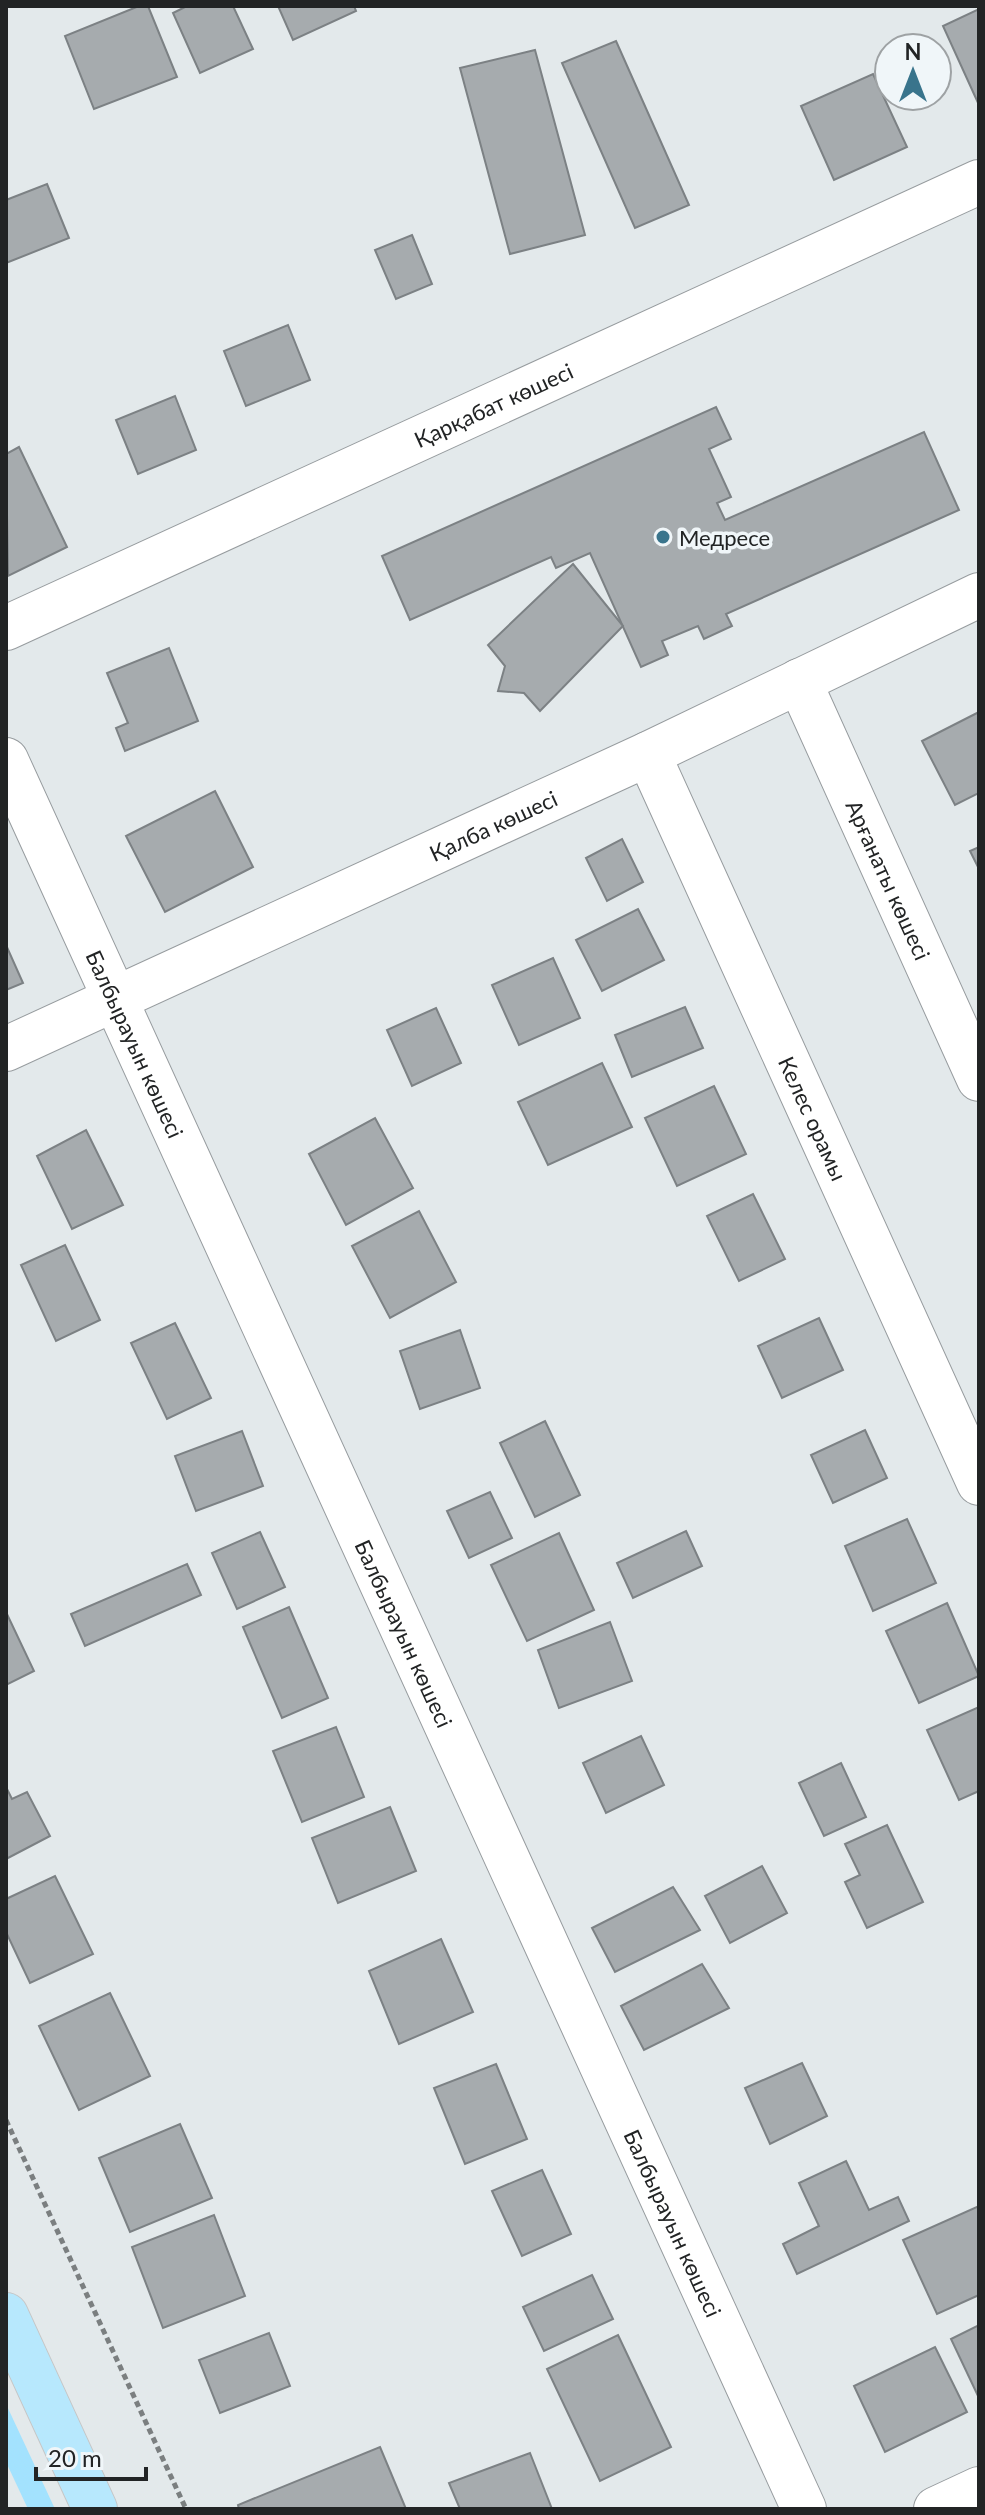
<svg xmlns="http://www.w3.org/2000/svg" width="985" height="2515" viewBox="0 0 985 2515" font-family="Lato,sans-serif">
<style>
.green{fill:#a3e2fe}
.building{fill:#a6abae;stroke:#7c8184;stroke-width:2}
.lines{fill:none;stroke-linecap:round;stroke-linejoin:round}
.minor-casing{stroke:#979c9f;stroke-width:46}
.major-casing{stroke:#c6c6c6;stroke-width:46}
.path{stroke:#7b7f80;stroke-width:5;stroke-dasharray:6 4;stroke-linecap:butt}
.minor{stroke:#fff;stroke-width:44}
.major{stroke:#b7e8fd;stroke-width:44}
.poi-dot{fill:#39748c;stroke:#f0f6f9;stroke-width:3}
.labels{text-anchor:middle;dominant-baseline:central;stroke-width:7;stroke-linejoin:round;paint-order:stroke}
.street-label{font-size:22px;fill:#222425;stroke:#f0f6f9}
.poi-label{font-size:22px;fill:#222425;stroke:#f0f6f9;text-anchor:start}
</style>
<rect width="100%" height="100%" fill="#e3e9eb"/>
<!-- green -->
<polygon class="green" points="6,2404 55,2509 28,2509 6,2462"/>
<!-- building -->
<g class="building">
<polygon points="139,6 148,6 177,77 94,109 65,36"/>
<polygon points="187,6 233,6 253,49 200,73 173,13"/>
<polygon points="278,6 354,6 356,11 293,40"/>
<polygon points="979,9 979,105 943,26"/>
<polygon points="616,41 689,205 635,228 562,63"/>
<polygon points="535,50 585,235 510,254 460,68"/>
<polygon points="873,74 907,147 834,180 801,106"/>
<polygon points="47,184 69,238 6,263 6,200"/>
<polygon points="412,235 432,284 396,299 375,250"/>
<polygon points="288,325 310,380 246,406 224,351"/>
<polygon points="175,396 196,450 138,474 116,420"/>
<polygon points="716,407 731,439 709,449 731,497 717,503 725,520 924,432 959,510 726,614 732,626 704,639 698,626 662,641 668,655 641,667 590,553 556,568 551,557 410,620 382,556"/>
<polygon points="19,447 67,547 8,576 6,454"/>
<polygon points="573,564 623,626 540,711 524,693 498,691 505,666 488,645"/>
<polygon points="169,648 198,721 125,751 116,728 128,723 107,673"/>
<polygon points="979,712 979,793 955,805 922,741"/>
<polygon points="215,791 253,867 165,912 126,836"/>
<polygon points="622,839 643,882 607,901 586,858"/>
<polygon points="979,847 979,869 970,851"/>
<polygon points="638,909 664,960 602,991 576,940"/>
<polygon points="6,945 23,983 6,990"/>
<polygon points="553,958 580,1018 519,1045 492,985"/>
<polygon points="685,1007 703,1048 632,1077 615,1035"/>
<polygon points="436,1008 461,1063 412,1086 387,1030"/>
<polygon points="602,1063 632,1127 548,1165 518,1102"/>
<polygon points="714,1086 746,1154 677,1186 645,1118"/>
<polygon points="375,1118 413,1188 346,1225 309,1154"/>
<polygon points="86,1130 123,1205 72,1229 37,1156"/>
<polygon points="753,1194 785,1259 739,1281 707,1216"/>
<polygon points="419,1211 456,1282 390,1318 352,1246"/>
<polygon points="65,1245 100,1320 56,1341 21,1265"/>
<polygon points="819,1318 843,1370 782,1398 758,1346"/>
<polygon points="175,1323 211,1398 167,1419 131,1343"/>
<polygon points="460,1330 480,1388 420,1409 400,1351"/>
<polygon points="545,1421 580,1495 535,1517 500,1443"/>
<polygon points="865,1430 887,1478 833,1503 811,1455"/>
<polygon points="242,1431 263,1486 196,1511 175,1456"/>
<polygon points="490,1492 512,1538 469,1558 447,1511"/>
<polygon points="907,1519 936,1583 873,1611 845,1546"/>
<polygon points="686,1531 702,1566 633,1598 617,1563"/>
<polygon points="260,1532 285,1587 237,1609 212,1553"/>
<polygon points="559,1533 594,1610 527,1641 491,1565"/>
<polygon points="187,1564 201,1595 85,1646 71,1614"/>
<polygon points="947,1603 979,1676 919,1703 886,1631"/>
<polygon points="289,1607 328,1698 282,1718 243,1627"/>
<polygon points="6,1612 34,1671 6,1685"/>
<polygon points="610,1622 632,1681 559,1708 538,1650"/>
<polygon points="979,1707 979,1791 959,1800 927,1730"/>
<polygon points="336,1727 364,1797 302,1822 273,1751"/>
<polygon points="641,1736 664,1785 606,1813 583,1763"/>
<polygon points="841,1763 866,1817 824,1836 799,1783"/>
<polygon points="6,1787 12,1799 27,1792 50,1836 6,1859"/>
<polygon points="390,1807 416,1871 338,1903 312,1838"/>
<polygon points="887,1825 923,1902 867,1928 845,1882 860,1875 845,1844"/>
<polygon points="762,1866 787,1913 730,1943 705,1896"/>
<polygon points="55,1876 93,1954 30,1983 6,1932 6,1899"/>
<polygon points="673,1887 700,1930 615,1972 592,1928"/>
<polygon points="441,1939 473,2012 399,2044 369,1971"/>
<polygon points="702,1964 729,2008 644,2050 621,2006"/>
<polygon points="110,1993 150,2076 79,2110 39,2026"/>
<polygon points="802,2063 827,2116 770,2144 745,2088"/>
<polygon points="496,2064 527,2139 465,2164 434,2088"/>
<polygon points="180,2124 212,2198 130,2232 99,2158"/>
<polygon points="846,2161 869,2210 898,2197 909,2221 797,2274 783,2244 819,2226 799,2183"/>
<polygon points="542,2170 571,2234 522,2256 492,2191"/>
<polygon points="979,2206 979,2295 937,2314 903,2240"/>
<polygon points="214,2215 245,2296 163,2328 132,2247"/>
<polygon points="592,2275 613,2319 544,2351 523,2307"/>
<polygon points="979,2325 979,2398 951,2339"/>
<polygon points="269,2333 290,2386 220,2413 199,2360"/>
<polygon points="618,2335 671,2447 600,2481 547,2369"/>
<polygon points="935,2347 967,2412 885,2452 854,2386"/>
<polygon points="380,2447 406,2509 239,2509 238,2505"/>
<polygon points="530,2453 552,2509 460,2509 449,2483"/>
</g>
<g class="lines">
<defs>
<g id="minor">
<path id="s1" d="M6 628 979 182"/>
<path id="s2" d="M799 681 979 1079"/>
<path id="s3" d="M648 754 979 1483"/>
<path id="s4" d="M6 760 804 2509"/>
<path id="s5" d="M6 1049 648 754 979 595"/>
<polyline points="936,2509 979,2489"/>
</g>
<polyline id="major" points="6,2315 95,2509"/>
</defs>
<!-- minor casing -->
<use href="#minor" class="minor-casing"/>
<!-- major casing -->
<use href="#major" class="major-casing"/>
<!-- path -->
<polyline class="path" points="6,2120 186,2509"/>
<!-- minor -->
<use href="#minor" class="minor"/>
<!-- major -->
<use href="#major" class="major"/>
</g>
<!-- markers -->
<circle class="poi-dot" cx="663" cy="537" r="8"/>
<g class="labels">
<!-- street labels -->
<g class="street-label">
<text stroke="none"><textPath href="#s1" startOffset="536">Қарқабат көшесі</textPath></text>
<text stroke="none"><textPath href="#s5" startOffset="536">Қалба көшесі</textPath></text>
<text stroke="none"><textPath href="#s2" startOffset="218">Арғанаты көшесі</textPath></text>
<text stroke="none"><textPath href="#s4" startOffset="312">Балбырауын көшесі</textPath></text>
<text stroke="none"><textPath href="#s3" startOffset="400">Келес орамы</textPath></text>
<text stroke="none"><textPath href="#s4" startOffset="960">Балбырауын көшесі</textPath></text>
<text stroke="none"><textPath href="#s4" startOffset="1608">Балбырауын көшесі</textPath></text>
</g>
<!-- poi labels -->
<g class="poi-label">
<text x="679" y="537">Медресе</text>
</g>
</g>
<!-- border -->
<rect width="985" height="2515" fill="none" stroke="#222425" stroke-width="16"/>
<!-- north arrow -->
<g transform="translate(913 72)"><circle r="38" fill="#f0f6f9" stroke="#9ea2a4" stroke-width="2"/>
<path d="M0-6L14 30L0 20L-14 30Z" fill="#39748c"/>
<text y="-12" font-size="22" font-weight="bold" text-anchor="middle" fill="#222425">N</text>
</g>
<!-- scale -->
<path d="M36 2467v12h110v-12" fill="none" stroke="#222425" stroke-width="4"/>
<text x="48" y="2467" font-size="24" fill="#222425" stroke="#f0f6f9" stroke-width="6" paint-order="stroke">20 m</text>
</svg>
